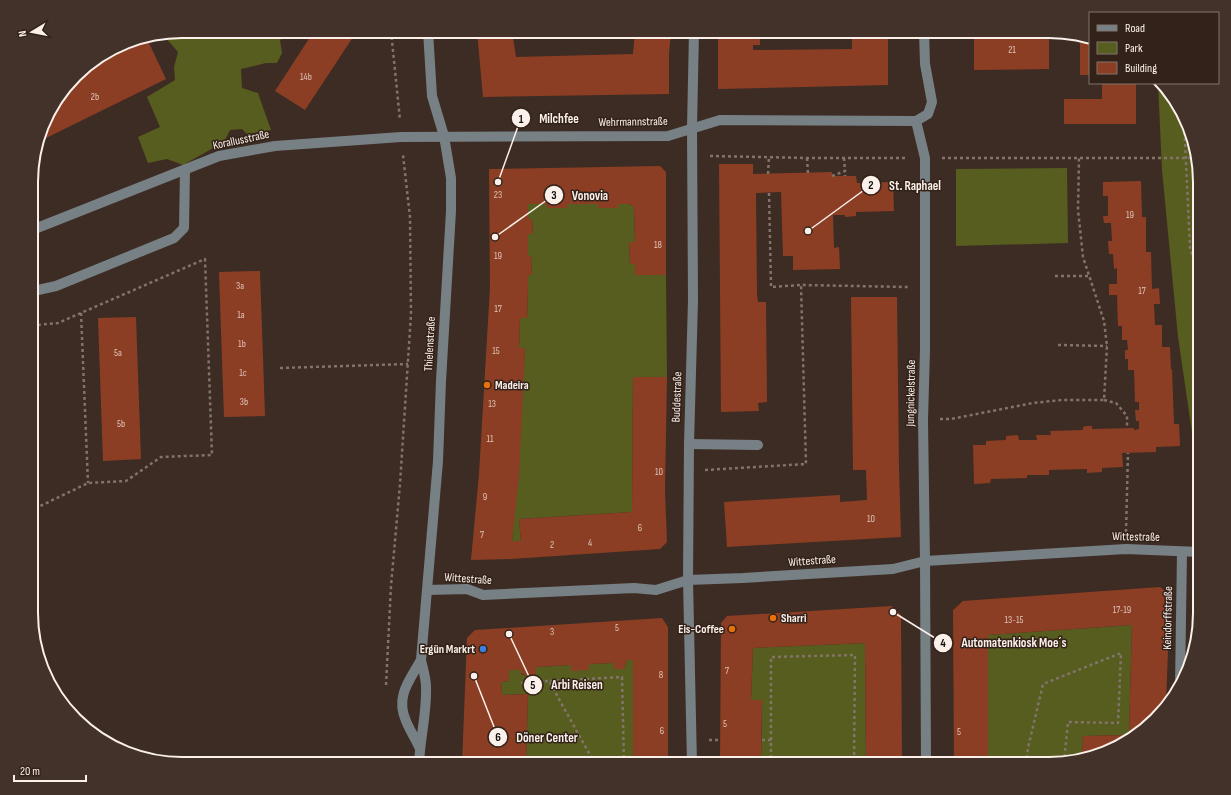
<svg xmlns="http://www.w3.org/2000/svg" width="1231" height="795" viewBox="0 0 1231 795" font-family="'Sofia Sans Condensed',sans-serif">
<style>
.green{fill:#565d1e}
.building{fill:#8c3e24}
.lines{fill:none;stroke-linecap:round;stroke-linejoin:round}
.path{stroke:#82736b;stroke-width:2.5;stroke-dasharray:3 3;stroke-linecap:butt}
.minor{stroke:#778085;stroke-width:10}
.food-dot{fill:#e8710a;stroke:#322219;stroke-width:1.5}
.shop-dot{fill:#3f7fe0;stroke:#322219;stroke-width:1.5}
.labels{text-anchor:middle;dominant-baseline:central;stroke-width:3;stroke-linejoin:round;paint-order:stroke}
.number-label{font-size:10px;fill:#dfc4b8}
.street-label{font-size:12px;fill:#fbf0ea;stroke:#322219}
.poi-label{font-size:12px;font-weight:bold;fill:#fbf0ea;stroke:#322219;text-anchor:start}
.rim{fill:none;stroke:#fbf0ea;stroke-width:2}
.leader{fill:none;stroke:#fbf0ea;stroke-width:1.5}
.callout-dot{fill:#fbf0ea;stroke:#322219;stroke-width:1.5}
.mark-label{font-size:12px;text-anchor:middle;font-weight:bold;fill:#111}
.callout-label{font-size:13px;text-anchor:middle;font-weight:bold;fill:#fbf0ea;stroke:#322219;stroke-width:3;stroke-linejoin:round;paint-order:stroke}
</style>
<rect width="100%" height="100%" fill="#3d2c23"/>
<!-- green -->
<g class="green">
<polygon points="182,31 292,31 280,40 282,53 277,63 266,63 241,69 242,88 258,93 271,130 247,134 242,129 230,130 224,142 183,165 167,159 148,163 138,137 160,127 147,97 175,80 174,67 178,52 163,35"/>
<polygon points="1158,83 1180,107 1200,172 1200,487 1178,337 1162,170"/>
<polygon points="1067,168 1068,243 956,246 956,169"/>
<polygon points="528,204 547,204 548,208 567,208 567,204 598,204 598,208 618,208 618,204 629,204 634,207 635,242 629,242 630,263 635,264 635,275 666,275 667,377 633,377 632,512 519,519 521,541 512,541 525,348 519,348 520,318 527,318 528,289 528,275 532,275 531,256 528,256 528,234 533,234 532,219 528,219"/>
<polygon points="1132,625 1129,735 1083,736 1082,757 1059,764 988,764 988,635"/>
<polygon points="865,643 866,764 761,764 762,701 751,700 753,648"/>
<polygon points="627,660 633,660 633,764 526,764 528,694 502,695 501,682 509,681 509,670 521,670 521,674 527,676 536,675 536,667 571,665 589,669 589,664 614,663 615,669 624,669"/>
</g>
<!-- building -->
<g class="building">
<polygon points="314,31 357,31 305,110 275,91"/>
<polygon points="477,31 512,31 516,57 633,54 635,31 671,31 669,53 669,94 483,97"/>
<polygon points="718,31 760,31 760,45 753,45 753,50 852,49 852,31 888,31 888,85 718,89"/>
<polygon points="974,31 1049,31 1049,69 974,70"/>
<polygon points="147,39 166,79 40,141 39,139 47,115 79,72"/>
<rect x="1080" y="42" width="10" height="33"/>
<polygon points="1102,83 1136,83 1136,124 1064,124 1064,99 1102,99"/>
<polygon points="719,164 753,164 753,174 832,172 832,176 856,176 857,183 893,182 894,211 856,212 856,216 845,217 845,215 833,215 834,248 839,247 840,269 793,270 793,256 783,256 781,192 756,193 757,294 758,302 766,302 767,402 758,403 759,411 721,412"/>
<polygon points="660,166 666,172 666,275 635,275 635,264 630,264 629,242 635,242 634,207 629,204 618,204 618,208 598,208 598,204 567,204 567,208 547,208 547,204 528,204 528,219 532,219 533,234 528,234 528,256 531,256 532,275 528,275 528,289 527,318 520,318 519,348 525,348 519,477 512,541 521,541 519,519 632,512 633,377 667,377 665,490 667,542 660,549 511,559 471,560 479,474 490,287 489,169"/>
<polygon points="1141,181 1142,217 1146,217 1146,252 1151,252 1152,289 1159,288 1160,304 1154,304 1155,325 1162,325 1162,347 1170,347 1171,370 1172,369 1174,424 1179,424 1180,446 1156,447 1156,452 1122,453 1123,467 1102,468 1102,472 1087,473 1087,469 1049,470 1049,475 1027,475 1027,478 991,479 990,483 974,484 973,445 986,445 986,441 1006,440 1006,436 1018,435 1019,440 1037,440 1036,435 1051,435 1050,431 1083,430 1083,427 1087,426 1092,426 1092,429 1134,428 1134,430 1139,429 1139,421 1136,421 1135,410 1139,410 1139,402 1135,402 1134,370 1128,370 1128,359 1125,359 1125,350 1128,350 1127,340 1122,340 1122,326 1118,326 1117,295 1109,295 1109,284 1117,284 1117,268 1114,269 1113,254 1109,254 1108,241 1112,241 1111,223 1104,223 1103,216 1108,216 1108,196 1103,196 1103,182"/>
<polygon points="260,271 265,416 224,417 219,272"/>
<polygon points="851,297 897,297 899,469 901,537 727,547 724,502 840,495 840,502 867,500 866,470 853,470"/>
<polygon points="136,317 141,459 103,461 98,318"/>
<polygon points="1160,587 1170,595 1166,705 1124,744 1082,757 1083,736 1129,735 1132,625 988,635 988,764 954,764 953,610 963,601"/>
<polygon points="892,606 901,615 902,764 866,764 865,643 753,648 751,700 762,700 761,764 720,764 721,623 727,616"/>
<polygon points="662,618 668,627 668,764 633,764 633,660 627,660 624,669 614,669 614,663 589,664 589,670 571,671 571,665 536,667 536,675 527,676 521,673 521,670 509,670 509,681 501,682 502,695 528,694 526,764 462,764 467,638 475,630"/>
</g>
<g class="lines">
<!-- path -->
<g class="path">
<polyline points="391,31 400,120"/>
<polyline points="1184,120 1190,248 1200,280"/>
<polyline points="710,156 807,158 907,158"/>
<polyline points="807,158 808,173"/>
<polyline points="844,158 845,171"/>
<polyline points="942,158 1195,158"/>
<polyline points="768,174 769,157"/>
<polyline points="832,176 845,171 845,176"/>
<polyline points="769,193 771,287 801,285"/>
<polyline points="1055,276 1088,276"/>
<polyline points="81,313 88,483"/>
<polyline points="32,324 37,325 58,323 205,259 212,455 161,457 126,481 88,483 32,510"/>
<polyline points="1058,345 1107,346"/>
<polyline points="280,368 408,364"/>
<polyline points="1104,400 1116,403 1127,416 1127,428"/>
<polyline points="940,419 951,419 1033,403 1062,400 1104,400 1107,346 1104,321 1083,257 1078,210 1079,158"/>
<polyline points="705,470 806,464 801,285 908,287"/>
<polyline points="1126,532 1128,453"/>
<polyline points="521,683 549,681"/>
<polyline points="386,685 391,586 400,484 411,314 410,217 403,155"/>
<polyline points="709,740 721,740"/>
<polyline points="762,740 771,740"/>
<polyline points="595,764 549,681 622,677 624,764"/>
<polyline points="771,764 771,657 855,655 854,764"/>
<polyline points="1026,764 1028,748 1043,684 1121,653 1118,723 1068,722 1064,762"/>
</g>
<!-- minor -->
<g class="minor">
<polyline points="924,31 925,64 932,102 928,114 916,121 925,158 925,350 923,420 925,561 926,764"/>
<polyline points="32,230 219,156 275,146 401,137 668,136 720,120 916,121"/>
<polyline points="32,289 38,290 56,286 174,238 184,228 185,170"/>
<polyline points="689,444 758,445"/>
<polyline points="427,590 467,589 483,595 634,588 656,590 688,580 743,578 893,569 925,561 1126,549 1200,552"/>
<polyline points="1180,685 1182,552"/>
<path d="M420 749C416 739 410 731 406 721 395 696 410 680 421 660"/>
<path d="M419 764C420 738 427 713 426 687 426 678 423 669 421 660L438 461 441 381 451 211V178L444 136 432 96 428 31"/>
<polyline points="692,764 688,580 689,444 693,300 692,128 694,31"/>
</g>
</g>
<!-- markers -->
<g class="food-dot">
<circle cx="487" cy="385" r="4"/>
<circle cx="773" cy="618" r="4"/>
<circle cx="732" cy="629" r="4"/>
</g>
<circle class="shop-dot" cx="483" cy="649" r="4"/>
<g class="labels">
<!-- number labels -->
<g class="number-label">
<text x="1012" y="50">21</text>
<text x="306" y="77">14b</text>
<text x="95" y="97">2b</text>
<text x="498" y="195">23</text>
<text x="1130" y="215">19</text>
<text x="658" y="245">18</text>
<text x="498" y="256">19</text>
<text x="240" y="286">3a</text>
<text x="1142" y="291">17</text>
<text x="498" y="309">17</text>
<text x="241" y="315">1a</text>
<text x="242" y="344">1b</text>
<text x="496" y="351">15</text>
<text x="118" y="353">5a</text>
<text x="243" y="373">1c</text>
<text x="244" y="402">3b</text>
<text x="492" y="404">13</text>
<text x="121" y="424">5b</text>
<text x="490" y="439">11</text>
<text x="659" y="472">10</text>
<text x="485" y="497">9</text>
<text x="871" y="519">10</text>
<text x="640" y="528">6</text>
<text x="482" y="535">7</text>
<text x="590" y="543">4</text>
<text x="552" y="545">2</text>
<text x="1122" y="610">17-19</text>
<text x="1014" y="620">13-15</text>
<text x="617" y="628">5</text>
<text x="552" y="632">3</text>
<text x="727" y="671">7</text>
<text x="661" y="675">8</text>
<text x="725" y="724">5</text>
<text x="662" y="731">6</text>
<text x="959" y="732">5</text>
</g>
<!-- street labels -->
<g class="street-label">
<text transform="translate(633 122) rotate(-1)">Wehrmannstraße</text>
<text transform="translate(241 140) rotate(-12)">Korallusstraße</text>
<text transform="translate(430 344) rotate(-87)">Thielenstraße</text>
<text transform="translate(911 393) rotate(-89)">Jungnickelstraße</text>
<text transform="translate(677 397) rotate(-88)">Buddestraße</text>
<text transform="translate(1136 537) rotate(1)">Wittestraße</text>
<text transform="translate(812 561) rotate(-4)">Wittestraße</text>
<text transform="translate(468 579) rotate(4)">Wittestraße</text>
<text transform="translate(1168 618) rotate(-89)">Keindorffstraße</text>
</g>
<!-- poi labels -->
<g class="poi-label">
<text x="495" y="385">Madeira</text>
<text x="781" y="618">Sharri</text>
<text x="724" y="629" text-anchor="end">Eis-Coffee</text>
<text x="475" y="649" text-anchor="end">Ergün Markrt</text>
</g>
</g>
<!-- crop -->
<path d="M0 0H1231V795H0ZM182 38H1049A144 144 0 0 1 1193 182V613A144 144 0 0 1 1049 757H182A144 144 0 0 1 38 613V182A144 144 0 0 1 182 38Z" fill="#42322a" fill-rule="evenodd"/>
<path class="rim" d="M182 38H1049A144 144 0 0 1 1193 182V613A144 144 0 0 1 1049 757H182A144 144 0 0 1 38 613V182A144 144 0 0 1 182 38Z"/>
<!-- callouts -->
<path class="leader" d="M498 182L521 118M808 231L871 185M495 237L554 195M893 612L943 643M509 634L533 685M474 676L498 737"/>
<g class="callout-dot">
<circle cx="498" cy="182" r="4"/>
<circle cx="808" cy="231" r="4"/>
<circle cx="495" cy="237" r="4"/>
<circle cx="893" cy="612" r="4"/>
<circle cx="509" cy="634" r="4"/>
<circle cx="474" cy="676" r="4"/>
<circle cx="521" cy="118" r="10"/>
<circle cx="871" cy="185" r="10"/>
<circle cx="554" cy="195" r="10"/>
<circle cx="943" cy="643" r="10"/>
<circle cx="533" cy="685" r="10"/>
<circle cx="498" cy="737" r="10"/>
</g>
<g class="mark-label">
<text x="521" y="123">1</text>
<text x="871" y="189">2</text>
<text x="554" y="199">3</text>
<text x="943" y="647">4</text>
<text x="533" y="689">5</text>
<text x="498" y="741">6</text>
</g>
<g class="callout-label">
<text x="559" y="123">Milchfee</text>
<text x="915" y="190">St. Raphael</text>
<text x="590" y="200">Vonovia</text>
<text x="1014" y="647">Automatenkiosk Moe´s</text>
<text x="577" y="689">Arbi Reisen</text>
<text x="547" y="742">Döner Center</text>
</g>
<!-- legend -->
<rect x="1089" y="12" width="130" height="72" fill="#322219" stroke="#82746d"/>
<rect x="1097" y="25" width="20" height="6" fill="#778085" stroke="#82746d"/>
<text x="1125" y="32" font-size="12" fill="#fbf0ea">Road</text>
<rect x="1097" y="42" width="20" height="12" fill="#565d1e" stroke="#82746d"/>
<text x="1125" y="52" font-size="12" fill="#fbf0ea">Park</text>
<rect x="1097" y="62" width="20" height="12" fill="#8c3e24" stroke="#82746d"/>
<text x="1125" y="72" font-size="12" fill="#fbf0ea">Building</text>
<!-- north arrow -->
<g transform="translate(32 32) rotate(260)" stroke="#322219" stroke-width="3" paint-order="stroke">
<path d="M0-3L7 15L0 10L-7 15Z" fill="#fbf0ea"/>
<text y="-6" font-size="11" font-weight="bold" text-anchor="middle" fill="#fbf0ea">N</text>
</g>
<!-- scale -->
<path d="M14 775v6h72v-6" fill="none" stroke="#fbf0ea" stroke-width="2"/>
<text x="20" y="775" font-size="12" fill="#fbf0ea" stroke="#322219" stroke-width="3" paint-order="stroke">20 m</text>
</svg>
